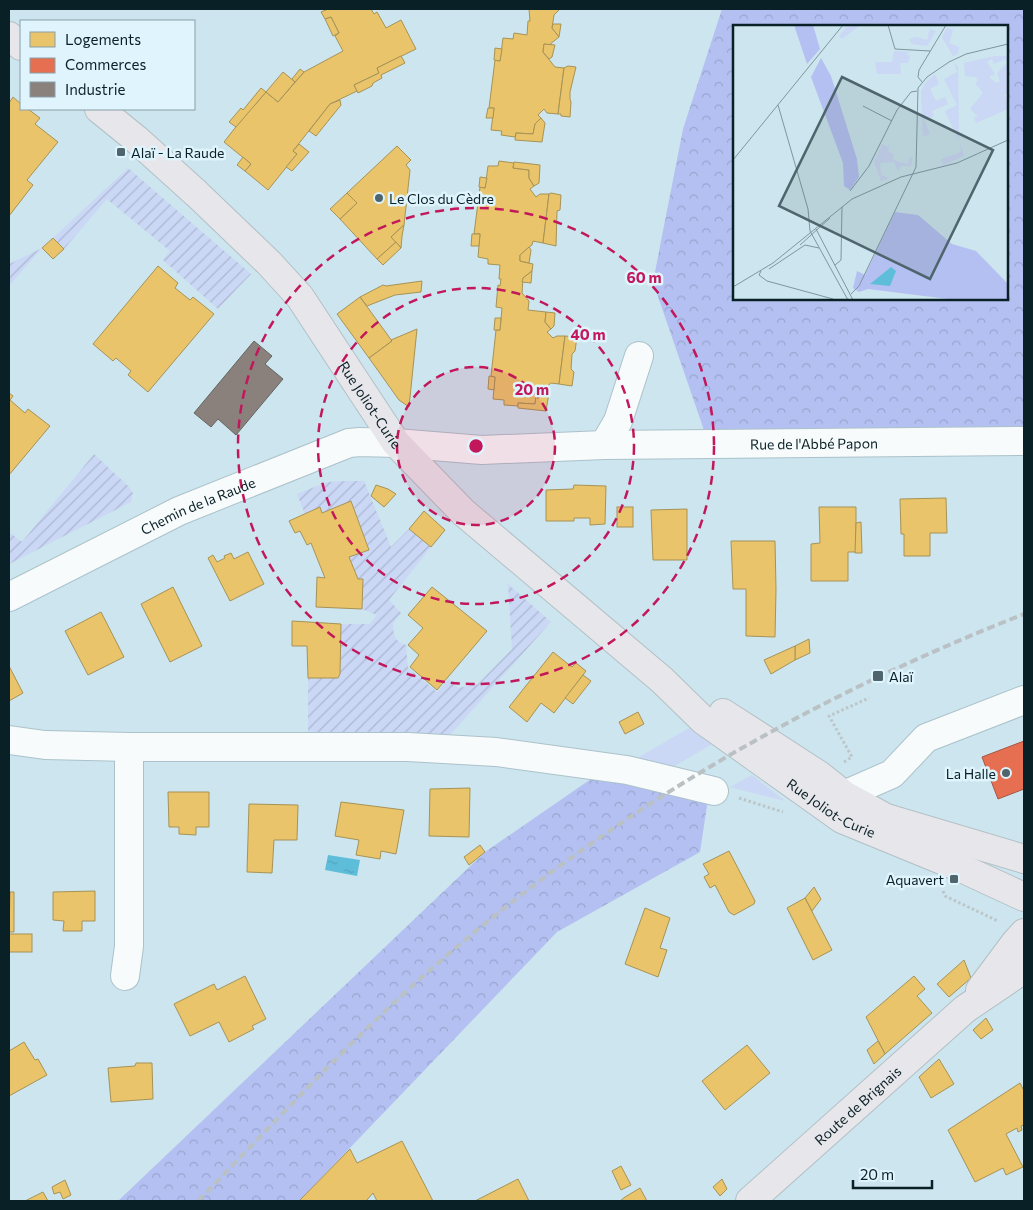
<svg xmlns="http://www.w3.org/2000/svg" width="1033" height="1210" viewBox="0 0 1033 1210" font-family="Commissioner,sans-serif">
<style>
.grass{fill:#cad7f5}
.forest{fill:url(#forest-crowns);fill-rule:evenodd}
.garden{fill:url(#garden-furrows)}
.water{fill:url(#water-ripples)}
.homes{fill:#e9c46a;stroke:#a69356}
.shops{fill:#e76f51;stroke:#a55744}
.industry{fill:#8a817c;stroke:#646462}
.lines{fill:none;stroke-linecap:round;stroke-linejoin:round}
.minor-casing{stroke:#acc2ca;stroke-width:30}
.major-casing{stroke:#b3c0c5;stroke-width:30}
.path{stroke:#bcc6c9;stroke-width:3;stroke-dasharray:2.5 2.5;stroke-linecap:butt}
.minor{stroke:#f7fbfc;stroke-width:28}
.major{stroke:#e7e6eb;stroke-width:28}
.rail{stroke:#bac1c4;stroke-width:4;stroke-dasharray:8 4;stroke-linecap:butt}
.ring{fill:none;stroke:#c2185b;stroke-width:2.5;stroke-dasharray:9 6}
.poi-dot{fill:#4e656d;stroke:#dff4fc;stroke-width:2}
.labels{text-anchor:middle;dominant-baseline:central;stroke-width:5;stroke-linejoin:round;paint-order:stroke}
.poi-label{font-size:14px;fill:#0a2027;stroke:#dff4fc;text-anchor:start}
.street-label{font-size:14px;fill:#0a2027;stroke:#dff4fc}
.inset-road{fill:none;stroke:#7e969e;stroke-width:1}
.view{fill:#4e656d;fill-opacity:0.15;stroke:#4e656d;stroke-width:2.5}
.inset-edge{fill:none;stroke:#0a2027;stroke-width:2.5}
.centre{fill:#c2185b;stroke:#dff4fc;stroke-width:2.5}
.ring-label{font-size:15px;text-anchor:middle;font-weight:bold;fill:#c2185b;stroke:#dff4fc;stroke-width:5;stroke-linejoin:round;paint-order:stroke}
</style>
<defs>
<pattern id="forest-crowns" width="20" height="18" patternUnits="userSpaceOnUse" patternTransform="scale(1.25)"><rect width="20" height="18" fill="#b4c0f1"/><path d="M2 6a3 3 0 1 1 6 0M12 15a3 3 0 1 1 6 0" fill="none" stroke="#99a5cf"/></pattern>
<pattern id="garden-furrows" width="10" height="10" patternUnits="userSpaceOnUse" patternTransform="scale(1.25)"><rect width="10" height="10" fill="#cad7f5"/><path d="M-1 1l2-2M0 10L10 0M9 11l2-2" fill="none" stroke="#acb8d2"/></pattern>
<pattern id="water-ripples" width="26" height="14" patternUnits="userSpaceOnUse" patternTransform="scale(1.25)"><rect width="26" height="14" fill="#5ebeda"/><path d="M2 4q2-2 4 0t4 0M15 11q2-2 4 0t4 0" fill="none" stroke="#50a3bb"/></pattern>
</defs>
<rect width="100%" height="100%" fill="#cce5ee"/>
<!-- grass -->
<g class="grass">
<polygon points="689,728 712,744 671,768 636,759"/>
<polygon points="752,775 785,801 730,787"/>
</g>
<!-- forest -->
<g class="forest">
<path d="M722 9H1024V431L706 436 653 282 683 129ZM734 26H1007V299H734Z"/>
<polygon points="591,779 642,784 708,799 700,852 557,932 299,1201 118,1201 485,852"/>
</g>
<!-- garden -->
<g class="garden">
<polygon points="128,168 251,274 218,309 163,260 170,251 107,199 64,249 53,238"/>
<polygon points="42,248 9,286 9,264"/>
<polygon points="94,454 128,486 133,493 131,502 9,564 9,532 22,542"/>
<path d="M345 481H364L391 547 409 529 431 547 389 600 401 613 393 623C393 635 395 642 406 645L408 668 437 692 449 679 458 688 478 684 512 649 508 584 551 622 450 735 308 737V678H338L340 673 341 624H370L377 615 362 609 363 579H358L349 557 369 549 352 502 322 513 320 507 305 514 297 494 327 482Z"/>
</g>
<!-- water -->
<polygon class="water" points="328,855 360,860 357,876 325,870"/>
<!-- homes -->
<g class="homes">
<polygon points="328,9 371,9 374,14 377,12 386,28 401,20 416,49 377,68 379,73 354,85 357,91 330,104 293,151 297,154 268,190 245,171 251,164 224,142 253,105 254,106 266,92 278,102 304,72 343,51 335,36 339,33 331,17 325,19 321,12"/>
<polygon points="529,9 560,9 554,15 552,28 559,37 549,45 544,44 543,52 555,67 564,68 558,114 547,113 544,109 538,115 541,118 535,124 533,134 516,133 515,137 501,135 502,131 491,130 494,108 489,108 495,60 500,61 503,38 513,39 514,33 527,35 528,21 530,21"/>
<polygon points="331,17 339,33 333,36 325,19"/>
<polygon points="553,24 561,24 559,37 552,28"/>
<polygon points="544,44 555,45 552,57 549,59 543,52"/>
<polygon points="495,48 502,49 500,61 494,60"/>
<polygon points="401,56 405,63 381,75 382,78 373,83 372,86 358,93 354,85 379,73 377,68"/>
<polygon points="568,66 576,67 570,92 570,99 571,102 570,117 561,116 561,114 558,114 564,68"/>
<polygon points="300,69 304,72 295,82 292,79"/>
<polygon points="283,72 295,82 278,102 266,92"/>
<polygon points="261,88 266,92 236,127 229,122 241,108 243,110"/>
<polygon points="13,97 21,104 21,109 28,109 40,118 35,124 58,142 27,180 33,185 9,216 9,103"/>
<polygon points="340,100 341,105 316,136 309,131 330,104"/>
<polygon points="488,108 494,108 493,118 486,118"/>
<polygon points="541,118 545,123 542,142 515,140 516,133 533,134 535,124"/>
<polygon points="299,144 309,152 292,171 286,167 297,154 293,151"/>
<polygon points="397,146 411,160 406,165 410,170 404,225 391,237 396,242 377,259 340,219 357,203 347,193"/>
<polygon points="243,157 251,164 245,171 237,165"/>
<polygon points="499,161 514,163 513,168 529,170 529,178 534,186 530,189 536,197 540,194 549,194 543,243 533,241 532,245 520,255 520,261 533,264 532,271 523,278 522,293 529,301 528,310 546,312 545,322 551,329 547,332 553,338 557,336 565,336 559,384 551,383 545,388 536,396 535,404 518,403 518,406 504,405 504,400 493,399 495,377 491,376 496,330 500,330 502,308 496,307 498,285 500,286 501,279 499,279 500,265 488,264 488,259 478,257 480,234 474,234 480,187 485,188 488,166 498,166"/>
<polygon points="514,162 540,165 539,183 534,186 529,178 529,170 513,168"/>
<polygon points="480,177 487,178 485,188 479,187"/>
<polygon points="347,193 357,203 340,219 330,209"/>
<polygon points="551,193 561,195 560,210 557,211 556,246 543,243 549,194"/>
<polygon points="404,225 402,236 401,248 391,237"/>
<polygon points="472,234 480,234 479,246 471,246"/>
<polygon points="53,238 64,249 53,259 42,248"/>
<polygon points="396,242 401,248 383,265 377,259"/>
<polygon points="529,247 531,250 529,263 520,261 520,255"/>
<polygon points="158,266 178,283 175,288 190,300 193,297 214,314 148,392 128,375 131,371 116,358 113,361 93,344"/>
<polygon points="532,271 531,283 522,282 523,278"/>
<polygon points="422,281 421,292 395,295 367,306 360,297 383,285 386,286"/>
<polygon points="360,297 392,341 369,358 337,314"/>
<polygon points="546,312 555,313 554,326 551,329 545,322"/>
<polygon points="495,318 501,318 500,330 494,330"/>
<polygon points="417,329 409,407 399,400 369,358 392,341 391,340"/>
<polygon points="565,336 577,337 575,351 572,354 571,369 574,372 572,386 559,384"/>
<polygon points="489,376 495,377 494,390 488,389"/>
<polygon points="545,388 549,393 546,411 518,408 518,403 535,404 536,396"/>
<polygon points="9,393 13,396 10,400 25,413 28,409 50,426 9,475"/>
<polygon points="376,485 388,489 396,494 384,507 371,496"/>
<polygon points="574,485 606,486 605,524 590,525 590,518 574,518 574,521 546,521 546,490 573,489"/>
<polygon points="946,498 947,533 930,533 930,556 904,556 904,534 901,534 900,499"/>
<polygon points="351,501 369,550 349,557 358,579 363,579 362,609 316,607 317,577 325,578 311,543 307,545 300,531 295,533 289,521 320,507 322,513"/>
<rect x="617" y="507" width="16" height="20"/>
<polygon points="819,507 856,507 856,552 848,552 848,581 811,581 811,544 820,543"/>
<polygon points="687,509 687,560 653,560 651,510"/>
<polygon points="424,511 445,530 431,547 409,529"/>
<polygon points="861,522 862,553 855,553 856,523"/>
<polygon points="731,541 775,541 776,589 775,637 746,636 746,589 733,589"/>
<polygon points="248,552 264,584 230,601 208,558 213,555 217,562 225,558 224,556 231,553 234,559"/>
<polygon points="173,587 202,646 170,662 141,604"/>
<polygon points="432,587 487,631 437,690 410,667 419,655 408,645 423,628 408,615"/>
<polygon points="101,612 124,657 88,675 65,631"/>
<polygon points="292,621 341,624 340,674 338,678 308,678 307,646 292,646"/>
<polygon points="809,639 810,653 795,660 795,646"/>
<polygon points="795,646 795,660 771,674 764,660"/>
<polygon points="553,652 572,667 576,663 586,671 554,713 541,703 527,722 509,707"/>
<polygon points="9,666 23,693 9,701"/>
<polygon points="583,675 591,681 573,704 565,698"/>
<polygon points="638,712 644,724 625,734 619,722"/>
<polygon points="470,788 469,837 429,836 430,789"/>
<polygon points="168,792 209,792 209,827 196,827 196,835 179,834 179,827 169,827"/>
<polygon points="341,802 404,810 396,854 381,851 380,859 356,855 359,840 335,836"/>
<polygon points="249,804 298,805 297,840 274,840 272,873 247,872"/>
<polygon points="480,845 485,852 469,865 464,857"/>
<polygon points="729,851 755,901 754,904 734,915 729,912 715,885 710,888 704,877 709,874 703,864"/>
<polygon points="814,887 821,899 812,911 805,898"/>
<polygon points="95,891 95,921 82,921 82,931 63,931 64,921 53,920 53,892"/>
<polygon points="10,892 14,892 14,932 9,932"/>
<polygon points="805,898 832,950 813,960 787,908"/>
<polygon points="645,908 670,918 660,948 667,950 658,977 625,964"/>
<rect x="9" y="934" width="23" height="18"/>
<polygon points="964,960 971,978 949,997 937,984"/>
<polygon points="245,976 266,1019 252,1026 254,1029 229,1042 219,1022 190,1036 174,1004 214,984 217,990"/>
<polygon points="914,976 925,989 917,996 932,1013 885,1054 866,1017"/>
<polygon points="986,1018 993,1030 981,1039 973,1030"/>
<polygon points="878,1041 885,1054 874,1064 867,1050"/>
<polygon points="24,1042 35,1060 38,1059 47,1075 9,1096 9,1051"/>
<polygon points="747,1045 770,1073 725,1110 702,1081"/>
<polygon points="939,1059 954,1084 931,1098 919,1077"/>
<polygon points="136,1063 152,1063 153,1099 111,1102 108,1068 135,1066"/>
<polygon points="1020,1083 1024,1091 1024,1125 1021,1126 1022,1130 1018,1132 1017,1128 1006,1134 1023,1167 1006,1175 1003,1168 975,1182 948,1130"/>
<polygon points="402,1141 433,1201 377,1201 373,1193 366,1201 299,1201 350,1149 357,1163"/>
<polygon points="621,1166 631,1185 621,1190 612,1171"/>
<polygon points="518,1179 529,1201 475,1201"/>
<polygon points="722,1179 727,1189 720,1196 713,1187"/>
<polygon points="65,1180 71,1195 63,1199 60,1192 54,1194 52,1187"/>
<polygon points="640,1188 647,1201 620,1201 625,1197"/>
<polygon points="43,1192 48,1201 25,1201"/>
</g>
<!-- shops -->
<polygon class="shops" points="1024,741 1024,789 998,799 982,757"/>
<!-- industry -->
<polygon class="industry" points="254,341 272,356 265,364 283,379 236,435 218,419 211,427 194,413"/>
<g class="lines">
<defs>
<g id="minor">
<polyline points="604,445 618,421 639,356"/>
<path id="s1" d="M9 597 179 511 349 443 360 442 396 443 482 450 604 445 1024 441"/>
<polyline points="9,740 45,745 129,747 408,747 496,752 627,770 714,791"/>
<polyline points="844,795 892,774 926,738 1024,700"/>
<polyline points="125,976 129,946 129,747"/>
</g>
<g id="major">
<polyline points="9,36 21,46"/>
<path id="s2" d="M99 109 136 139 197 194 269 263 300 297 396 443 463 512 662 680 703 720 842 819 959 867 1024 897"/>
<polyline points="723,713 819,775 844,795 886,818 1024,859"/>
<polyline points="980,990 1015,943 1024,933"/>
<path id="s3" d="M750 1201 965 1009 1024 969"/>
</g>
</defs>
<!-- minor casing -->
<use href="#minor" class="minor-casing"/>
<!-- major casing -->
<use href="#major" class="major-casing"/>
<!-- path -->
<g class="path">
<polyline points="844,762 852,757 829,716 869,698"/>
<polyline points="739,798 783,812"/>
<polyline points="943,891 945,896 998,921"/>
</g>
<!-- minor -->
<use href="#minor" class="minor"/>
<!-- major -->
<use href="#major" class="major"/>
<!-- rail -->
<path class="rail" d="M198 1201C277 1120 354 1036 439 962 615 810 808 699 1024 614"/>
</g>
<!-- distance rings -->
<circle cx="476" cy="446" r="79" fill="#c2185b" fill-opacity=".12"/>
<g class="ring">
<circle cx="476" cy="446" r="79"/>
<circle cx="476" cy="446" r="158"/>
<circle cx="476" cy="446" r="238"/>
</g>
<!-- markers -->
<g class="poi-dot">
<rect x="116" y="147" width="10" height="10" rx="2.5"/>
<circle cx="379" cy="198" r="5"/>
<rect x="872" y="670" width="12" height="12" rx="2.5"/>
<circle cx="1006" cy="773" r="5"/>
<rect x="949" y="874" width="10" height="10" rx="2.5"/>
</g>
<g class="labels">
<!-- poi labels -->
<g class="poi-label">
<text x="131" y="152">Alaï - La Raude</text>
<text x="389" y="198">Le Clos du Cèdre</text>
<text x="889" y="676">Alaï</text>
<text x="996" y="773" text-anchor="end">La Halle</text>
<text x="944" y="879" text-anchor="end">Aquavert</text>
</g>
<!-- street labels -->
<g class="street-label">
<text stroke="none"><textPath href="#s2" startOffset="404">Rue Joliot-Curie</textPath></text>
<text stroke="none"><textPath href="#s1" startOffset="839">Rue de l'Abbé Papon</textPath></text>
<text stroke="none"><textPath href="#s1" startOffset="210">Chemin de la Raude</textPath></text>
<text stroke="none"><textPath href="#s2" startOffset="1020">Rue Joliot-Curie</textPath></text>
<text stroke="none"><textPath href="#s3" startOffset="144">Route de Brignais</textPath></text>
</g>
</g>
<!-- overview -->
<g transform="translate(733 25)">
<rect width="275" height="275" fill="#cce5ee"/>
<path d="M115 0 126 1 109 14 106 11Z" fill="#cad7f5"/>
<path d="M61 0H80L87 24 74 39ZM88 33 98 51 124 134 126 152 117 165 111 161 110 138 78 52ZM162 187 185 190 219 219 243 226 275 259V275H223L135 264 126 267 120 263 124 246 132 250Z" fill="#b4c0f1"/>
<path d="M214 3 220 5 216 18 226 22 225 29 220 31 209 12ZM197 4 203 6 194 21 179 19 176 14 184 12 194 15ZM161 26 177 27 173 29 177 31 175 38H167L168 49H144L142 37H159ZM262 31H275V68L271 70 275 74V84L243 98 241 93 245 91 237 84 250 68 242 58 245 56 243 52 232 51 231 38ZM259 34 261 39 272 34 274 38 264 48 267 56 263 58 256 52 262 49 254 37ZM221 37 225 42 226 115 212 86 224 80 211 54 224 47ZM202 49 206 59 197 64 203 76 212 72 215 79 199 86 201 91 191 95 197 109 190 112 188 67 192 58ZM227 117 231 131 210 140 208 134 228 127ZM149 119 156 122 155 126 161 130 160 135 175 139 177 132H180L178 141H168L165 146 161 137 147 138 148 150 156 153 148 156 141 137Z" fill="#cad7f5" fill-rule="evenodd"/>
<path d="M158 242 163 246 157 261 137 259Z" fill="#5ebeda"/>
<path class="inset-road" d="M155 0 162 24 197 26M189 57 185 52 186 45 213 0M45 80 75 184 77 206 115 275M130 81 159 96M0 135 110 0M117 166 136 141 164 85 178 67 184 66M83 204 120 275M67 220 97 193M102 240 108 235 109 182M36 244 72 220 86 223M28 246 26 250 34 256 100 274M0 262 40 238 119 174 168 152 224 138 275 115M118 269 126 261 183 142 185 63 194 52 216 37 233 29 275 19"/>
<path class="view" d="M109 52 260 125 197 254 46 181Z"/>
<rect width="275" height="275" class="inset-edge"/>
</g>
<circle cx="476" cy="446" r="8" class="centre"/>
<g class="ring-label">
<text x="644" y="283">60 m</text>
<text x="588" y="340">40 m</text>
<text x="532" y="395">20 m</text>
</g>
<!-- border -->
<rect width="1033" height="1210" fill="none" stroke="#0a2027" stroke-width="20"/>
<!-- legend -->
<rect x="20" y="20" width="175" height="90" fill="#dff4fc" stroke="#8a9fa7"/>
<rect x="30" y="32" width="25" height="15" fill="#e9c46a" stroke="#8a9fa7"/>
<text x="65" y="45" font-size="15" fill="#0a2027">Logements</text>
<rect x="30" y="58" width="25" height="15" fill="#e76f51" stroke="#8a9fa7"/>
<text x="65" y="70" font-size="15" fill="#0a2027">Commerces</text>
<rect x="30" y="82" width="25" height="15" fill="#8a817c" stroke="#8a9fa7"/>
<text x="65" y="95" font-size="15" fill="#0a2027">Industrie</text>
<!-- scale -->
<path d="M853 1180v8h79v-8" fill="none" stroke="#0a2027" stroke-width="2.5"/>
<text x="860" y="1180" font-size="15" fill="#0a2027" stroke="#dff4fc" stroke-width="4" paint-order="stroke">20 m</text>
</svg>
